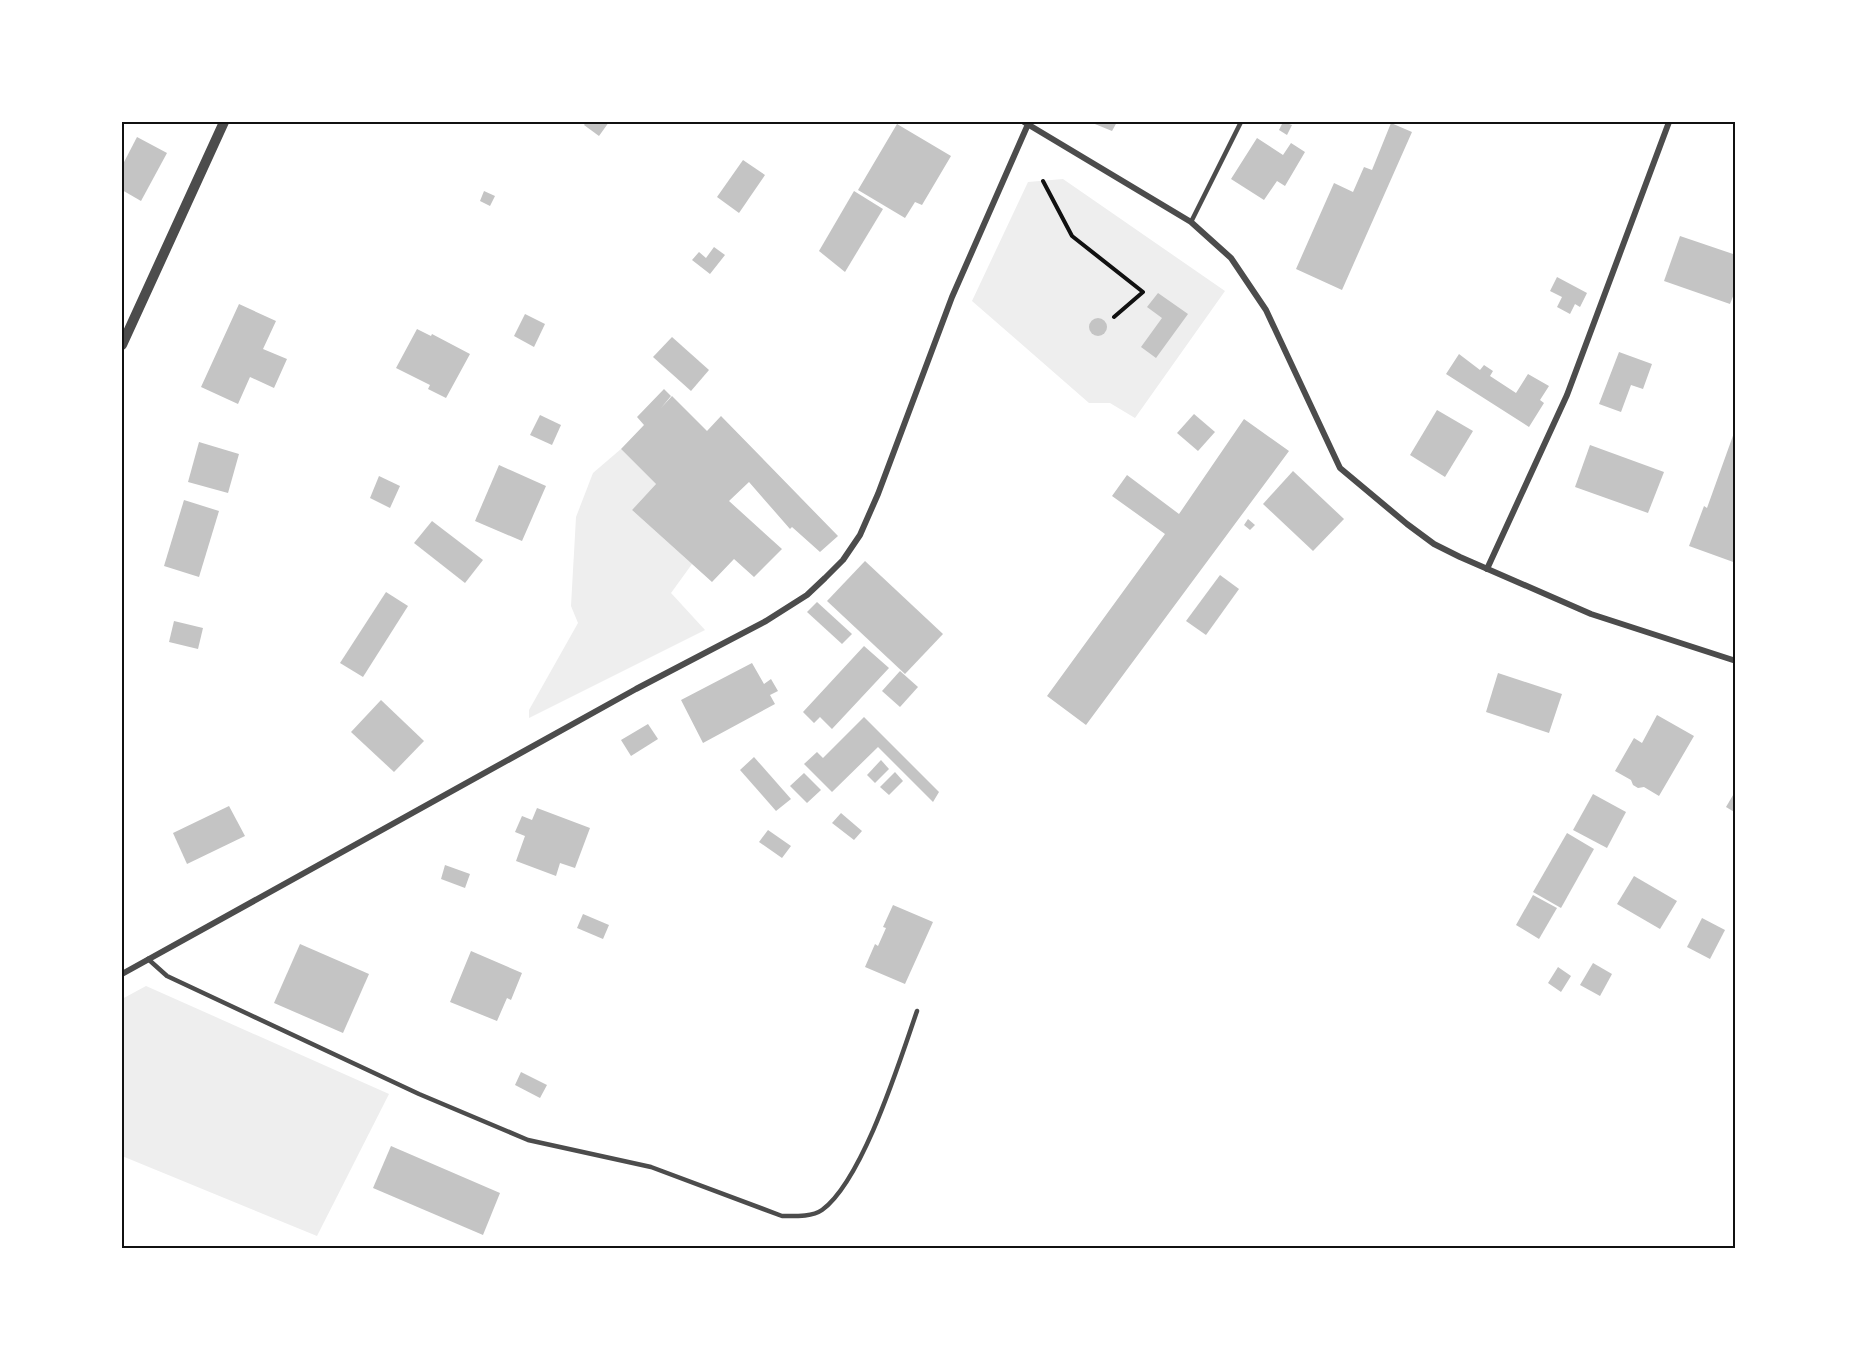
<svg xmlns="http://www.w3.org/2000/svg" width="1857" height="1370" viewBox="0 0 1857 1370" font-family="'PT Sans',sans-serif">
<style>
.green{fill:#eee}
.building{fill:#c4c4c4}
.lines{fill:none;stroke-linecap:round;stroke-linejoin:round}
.path{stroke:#111;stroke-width:4}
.service{stroke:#4c4c4c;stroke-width:4.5}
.minor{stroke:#4c4c4c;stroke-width:6}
.tertiary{stroke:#4c4c4c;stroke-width:10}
.neatline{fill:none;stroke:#111;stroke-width:2}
</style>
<rect width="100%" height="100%" fill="#fff"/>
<!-- green -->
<g class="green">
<polygon points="1063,179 1225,291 1135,418 1110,403 1089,403 972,301 1028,182"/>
<polygon points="621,449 656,484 632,510 692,564 671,593 705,630 529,718 529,710 578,623 571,606 576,517 593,473"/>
<polygon points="146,986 389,1094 317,1236 122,1156 122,999"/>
</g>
<!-- building -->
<g class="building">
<polygon points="586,122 609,122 599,136 584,125"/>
<polygon points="1090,122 1117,122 1112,131"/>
<polygon points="1283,122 1292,125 1287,135 1279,130"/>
<polygon points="1391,123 1412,132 1342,290 1296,269 1334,183 1353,192 1364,167 1372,170"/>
<polygon points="897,124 951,156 922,205 915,202 905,218 858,190"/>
<polygon points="137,137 167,153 141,201 122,190 122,166"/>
<polygon points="1257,138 1283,155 1291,143 1305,152 1285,186 1277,181 1264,200 1231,179"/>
<polygon points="743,160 765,175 739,213 717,197"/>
<polygon points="484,191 495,196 490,206 480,201"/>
<polygon points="854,191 883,209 845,272 819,251"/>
<polygon points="1680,236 1736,255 1736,289 1730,304 1664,281"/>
<polygon points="714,247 725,255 710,274 692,260 699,252 706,258"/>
<polygon points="1557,277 1587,293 1580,307 1575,304 1570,314 1557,307 1562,297 1550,291"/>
<polygon points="1158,293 1188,314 1156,358 1141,347 1162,318 1147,307"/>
<polygon points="239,304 276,321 263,349 287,359 274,388 250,377 238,404 201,387"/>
<polygon points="525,314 545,324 534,347 514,336"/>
<circle cx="1098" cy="327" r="9"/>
<polygon points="417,329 431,336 432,334 470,354 446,398 428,389 430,385 396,368"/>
<polygon points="672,337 709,370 691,391 653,357"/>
<polygon points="1619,352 1652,364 1643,389 1631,385 1621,412 1599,404"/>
<polygon points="1459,354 1480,370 1484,365 1493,371 1490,376 1516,393 1528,374 1549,386 1540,400 1544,403 1529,427 1446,374"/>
<polygon points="664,389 671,396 661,408 672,396 707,431 721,416 838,536 820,552 792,527 790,529 749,482 729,501 782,549 754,577 734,559 712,582 632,510 656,484 621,449 644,425 637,417"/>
<polygon points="1437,410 1473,431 1445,477 1410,455"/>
<polygon points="1194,414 1215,432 1198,451 1177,433"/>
<polygon points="540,415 561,425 552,445 530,435"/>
<polygon points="1244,419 1289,451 1086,725 1047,696 1165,534 1112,496 1127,475 1179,514"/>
<polygon points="1735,430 1736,430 1736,563 1689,546 1704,506 1707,508"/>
<polygon points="199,442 239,454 228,493 188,482"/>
<polygon points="1590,445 1664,472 1648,513 1575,487"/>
<polygon points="499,465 546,486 522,541 475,521"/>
<polygon points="1293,471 1344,519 1313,551 1263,504"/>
<polygon points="379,476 400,486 390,508 370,498"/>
<polygon points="184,500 219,511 199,577 164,566"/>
<polygon points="1248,519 1255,525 1250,530 1244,525"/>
<polygon points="432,521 483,560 465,583 414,543"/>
<polygon points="865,561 943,634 905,674 827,601"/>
<polygon points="1220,575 1239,589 1206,635 1186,621"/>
<polygon points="386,592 408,606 363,677 340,663"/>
<polygon points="817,602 852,634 842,644 807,612"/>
<polygon points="174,621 203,628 198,649 169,642"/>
<polygon points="864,646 889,668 832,729 820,717 814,723 803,712"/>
<polygon points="752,663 764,684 771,679 778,691 770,695 775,704 703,743 681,700"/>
<polygon points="900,671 918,687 900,707 882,691"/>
<polygon points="1498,673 1562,694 1549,733 1486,712"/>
<polygon points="381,700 424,741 394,772 351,732"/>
<polygon points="1657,715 1694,736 1659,796 1644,787 1638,788 1633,785 1631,780 1615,771 1634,738 1642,743"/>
<polygon points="864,717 939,792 933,802 878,747 832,792 804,764 817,752 823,758"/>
<polygon points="648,724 658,739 631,756 621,740"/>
<polygon points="754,757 791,799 776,811 740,770"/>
<polygon points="881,760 889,769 875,783 867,775"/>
<polygon points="895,772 903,781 889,795 880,787"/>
<polygon points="804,773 821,790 807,803 790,786"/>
<polygon points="1736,790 1736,813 1726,807"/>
<polygon points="1593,794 1626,812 1607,848 1573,830"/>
<polygon points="229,806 245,836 187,864 173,833"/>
<polygon points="537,808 590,828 575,868 560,863 556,876 516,861 525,836 515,832 522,816 532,820"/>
<polygon points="841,813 862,831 854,840 832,823"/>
<polygon points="768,830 791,846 782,858 759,842"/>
<polygon points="1567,833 1594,849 1561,908 1533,892"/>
<polygon points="445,865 470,874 465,888 441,879"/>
<polygon points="1634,876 1677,901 1660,929 1617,904"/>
<polygon points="1533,895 1557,908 1539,939 1516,925"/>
<polygon points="893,905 933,922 905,984 865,967 875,944 878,946 886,928 883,927"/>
<polygon points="583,914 609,925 603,939 577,928"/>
<polygon points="1702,918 1725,930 1710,959 1687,947"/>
<polygon points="300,944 369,974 343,1033 274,1003"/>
<polygon points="471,951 522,973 511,1000 507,998 497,1021 450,1002"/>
<polygon points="1593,963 1612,974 1600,996 1580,985"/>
<polygon points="1558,967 1571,976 1561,992 1548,983"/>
<polygon points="521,1072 547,1085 540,1098 515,1085"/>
<polygon points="391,1146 500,1193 483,1235 373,1188"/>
</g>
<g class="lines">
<!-- path -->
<polyline class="path" points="1043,181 1072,236 1143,292 1114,317"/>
<!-- service -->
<g class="service">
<polyline points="1191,222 1241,122"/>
<path d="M148 959 167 976 419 1094 528 1140 651 1167 782 1216C794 1216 812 1217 822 1210 863 1180 900 1060 917 1011"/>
</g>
<!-- minor -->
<g class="minor">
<polyline points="1024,122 1191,222 1231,258 1266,310 1340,468 1407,524 1434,544 1460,557 1591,614 1736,661"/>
<polyline points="1487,569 1567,395 1669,122"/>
<polyline points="122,974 636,689 766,621 807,595 825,578 843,560 860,535 878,494 952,297 1029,122"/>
</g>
<!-- tertiary -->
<polyline class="tertiary" points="122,345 224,122"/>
</g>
<!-- border -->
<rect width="1857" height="1370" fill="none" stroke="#ffffff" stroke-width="246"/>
<rect x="123" y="123" width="1611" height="1124" class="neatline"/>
</svg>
